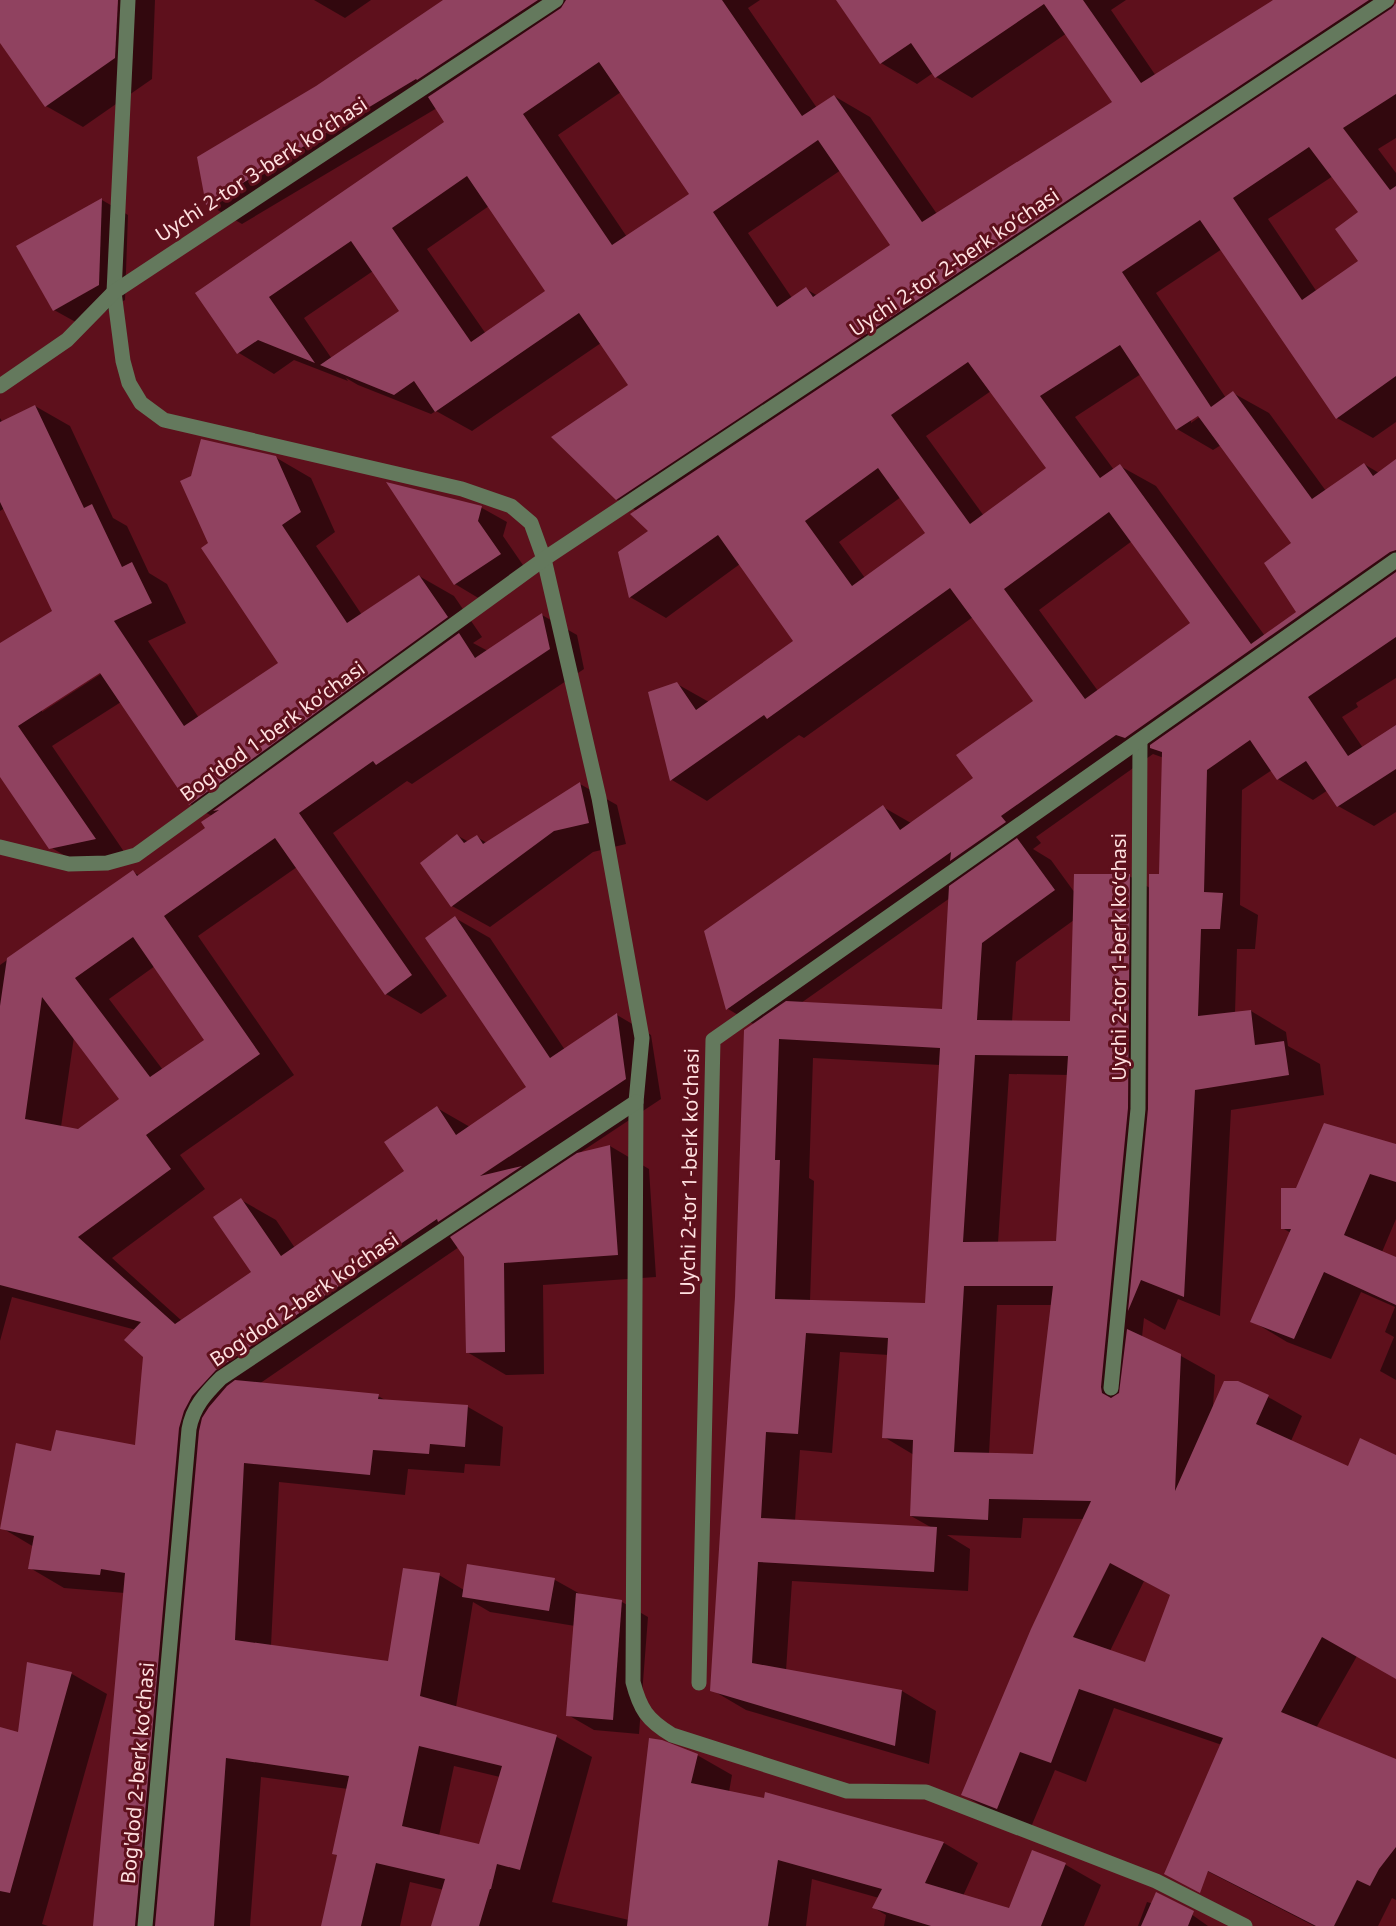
<svg xmlns="http://www.w3.org/2000/svg" width="1396" height="1926" viewBox="0 0 1396 1926" font-family="'Noto Sans',sans-serif">
<style>
.shadow{fill:#0007;fill-rule:evenodd}
.building{fill:#904260;fill-rule:evenodd}
.lines{fill:none;stroke-linecap:round;stroke-linejoin:round}
.minor{stroke:#64795d;stroke-width:15}
.labels{text-anchor:middle;dominant-baseline:central;stroke-width:6;stroke-linejoin:round;paint-order:stroke}
.street-label{font-size:20px;fill:#ffe1e1;stroke:#5e101c}
</style>
<rect width="100%" height="100%" fill="#5e101c"/>
<!-- shadow -->
<g class="shadow">
<polygon points="0,0 155,0 152,79 83,127 46,106 0,41"/>
<polygon points="314,0 371,0 345,18"/>
<path d="M445 0H760L748 8 817 108 834 96 870 117 937 214 1114 102 1067 33 972 98 936 77 933 73 917 84 881 63 838 0H1126L1111 10 1156 76 1275 0H1390L1396 8V138L1378 149 1396 173V422L1373 438 1337 418 1222 249 1156 293 1226 398 1233 393 1269 413 1326 491 1364 464 1379 473 1396 461V678L1356 703 1358 707 1342 717 1363 748 1396 727V812L1374 826 1338 806 1328 790 1313 800 1278 779 1272 770 1242 790 1240 905 1258 915 1255 949H1237L1235 1013 1251 1011 1286 1032 1288 1046 1320 1064 1324 1095 1231 1110 1220 1316 1178 1299 1165 1330 1144 1318 1142 1337 1181 1356 1215 1375 1213 1407 1238 1382 1268 1397 1302 1416 1291 1441 1349 1468 1396 1457V1677L1357 1656 1316 1728 1396 1761V1900L1392 1898 1378 1926H1314L1209 1872 1175 1853 1222 1745 1114 1708 1086 1782 1055 1770 1031 1827 997 1814 963 1795 1084 1519 1023 1518 1021 1538 947 1535 970 1549 968 1591 792 1581 786 1671 902 1691 936 1711 929 1764 746 1710 712 1690 755 1025 728 1009 706 931 883 807 911 823 975 779 1035 702 973 617 804 738 799 735 707 801 672 780 649 693 677 684 709 702 795 642 740 564 666 618 630 597 620 553 650 532 637 511 616 499 630 385 601 343 472 431 436 411 431 414 358 385 346 378 348 381 294 360 274 374 239 353 197 293 446 123 437 108 242 224 207 204 317 87ZM621 92 691 194 627 237 558 135ZM841 170 892 245 818 296 806 289 792 298 748 233ZM1333 176 1360 213V262L1317 292 1268 219ZM489 206 547 291 486 334 427 249ZM373 271 401 312 332 359 304 318ZM1141 374 1177 429 1213 450 1221 445 1293 543 1298 613 1265 636 1156 486 1120 466 1114 470 1075 417ZM991 391 1048 469 984 516 926 436ZM1205 413 1191 423V419ZM901 497 927 533 865 578 839 542ZM1132 541 1192 623 1098 691 1039 610ZM1153 754 1164 758 1160 876 1150 888 1129 876 1075 893 1051 860 1033 849 1041 843 1036 837ZM950 898 944 1010 801 1003ZM1074 920 1072 1023 1012 1022 1016 962ZM813 1058 940 1065 926 1305 810 1301 814 1181 809 1178ZM1009 1074 1069 1075 1057 1243H998ZM997 1305H1052L1034 1456 989 1454ZM840 1352 889 1355 884 1437 914 1455 911 1516 934 1529 795 1521 800 1450 832 1453ZM1144 1581 1172 1596 1146 1663 1110 1651Z"/>
<polygon points="102,200 128,215 125,300 81,325 54,310"/>
<path d="M35 406 70 426 113 518 127 526 149 573 167 584 186 623 148 641 199 718 280 663 210 543 275 457 311 478 335 532 316 546 362 615 419 576 454 596 482 637 473 643 488 651 542 615 577 635 584 669 412 784 407 781 333 833 447 996 421 1014 386 994 297 867 198 936 294 1075 180 1155 205 1189 112 1258 182 1321 253 1272 241 1200 276 1220 295 1248 406 1172 437 1108 470 1127 528 1088 455 918 490 938 565 1050 617 1015 651 1035 661 1099 578 1154 610 1146 649 1169 656 1277 543 1285 544 1374 506 1375 467 1352 465 1256 459 1247 259 1384 378 1396 387 1401 468 1407 503 1427 500 1466 465 1464 464 1473 408 1469 405 1495 279 1482 271 1646 389 1663 439 1575 464 1590 468 1566 555 1580 582 1595 622 1602 648 1617 639 1734 594 1730 568 1715 575 1626 490 1612 473 1602 456 1707 557 1737 592 1757 552 1902 629 1920 697 1755 732 1775 729 1792 944 1843 978 1863 963 1896 1010 1910 1033 1852 1066 1865 1101 1885 1084 1926H884L886 1915 874 1908 879 1898 812 1879 806 1926H433L444 1890 410 1882 400 1926H323L338 1856 333 1853 348 1789 261 1777 250 1926H94L125 1593 64 1588 30 1568 34 1547 2 1528 52 1453 137 1447 145 1357 136 1330 12 1297 0 1341V965L133 872 140 876 207 829 212 816 190 804 121 702 52 746 129 859 87 869 52 848 0 774V645L54 612 5 508 0 511V418L3 423ZM106 668 107 670 42 712V709ZM155 966 206 1040 163 1070 109 999ZM74 1037 121 1099 78 1131 61 1127ZM454 1766 500 1777 480 1845 439 1836Z"/>
<polygon points="390,484 482,508 507,522 503,536 525,568 480,599 455,584"/>
<polygon points="580,784 617,805 626,844 593,852 490,927 452,906 458,836 469,842 477,837 487,843"/>
<polygon points="1396,1146 1396,1219 1382,1252 1396,1259 1396,1380 1380,1371 1394,1337 1385,1332 1395,1307 1361,1292 1331,1359 1287,1342 1252,1321 1291,1233 1282,1228 1297,1190"/>
<polygon points="29,1664 72,1674 107,1694 42,1924 48,1926 0,1926 0,1729 19,1733"/>
<polygon points="1147,1902 1191,1914 1208,1926 1138,1926"/>
</g>
<!-- building -->
<g class="building">
<polygon points="0,0 118,0 115,58 45,107 0,43"/>
<polygon points="443,0 538,0 417,80 416,79 206,205 197,157 316,86"/>
<path d="M566 0H722L802 116 834 95 922 222 1112 102 1044 4 935 78 911 43 880 64 836 0H1083L1141 83 1273 0H1369L616 500 551 437 628 385 579 313 435 412 414 381 394 395 320 365 399 311 351 241 269 297 315 363 258 340 237 354 195 293 444 122 428 97 561 8ZM599 62 689 194 612 245 523 114ZM818 140 890 245 813 297 806 287 777 307 713 212ZM467 176 545 291 471 342 392 228Z"/>
<path d="M1396 3V94L1343 128 1390 190 1396 186V376L1336 419 1200 220 1122 272 1211 407 1233 391 1312 499 1364 463 1373 476 1396 459V550L1390 552 1125 738 1116 735 1001 816 1006 822 950 861 951 852 726 1010 704 931 883 805 900 830 973 778 956 755 1033 701 950 588 767 719 764 715 670 781 648 692 677 682 696 710 793 641 718 535 629 598 618 552 648 531 630 514 1392 8ZM1309 147 1358 212 1335 229 1358 261 1302 300 1233 198ZM1120 345 1176 430 1198 416 1291 543 1264 563 1296 612 1251 644 1120 464 1100 478 1040 396ZM968 362 1046 468 970 524 891 415ZM878 468 925 533 852 586 805 521ZM1109 512 1190 623 1085 699 1004 589Z"/>
<polygon points="102,198 99,285 53,311 16,246"/>
<polygon points="35,405 84,508 92,504 122,567 132,562 152,603 114,621 184,726 278,663 201,548 208,543 180,481 191,476 201,439 276,456 301,512 282,525 347,623 419,575 448,617 189,805 100,673 18,726 96,839 49,849 0,777 0,643 52,611 0,502 0,422"/>
<polygon points="386,482 482,506 478,521 501,554 454,585"/>
<polygon points="1396,572 1396,637 1308,697 1348,756 1396,725 1396,769 1337,807 1306,761 1277,780 1250,740 1207,770 1204,892 1223,893 1220,929 1201,929 1198,1016 1251,1010 1255,1045 1284,1041 1289,1075 1195,1090 1184,1297 1141,1280 1128,1311 1148,1109 1149,874 1159,874 1162,752 1150,748 1150,745"/>
<path d="M542 613 550 649 376 765 373 761 299 813 412 975 385 995 275 838 164 916 260 1054 146 1135 171 1169 78 1237 175 1324 251 1272 213 1217 241 1198 281 1256 404 1171 384 1142 437 1106 456 1135 526 1087 425 938 455 916 550 1058 617 1013 626 1079 480 1176 522 1166 438 1222 437 1219 216 1370 192 1396 184 1411 179 1428 135 1926H93L125 1573 101 1569 100 1575 28 1569 34 1536 0 1529 16 1443 51 1451 56 1430 135 1445 143 1357 124 1340 141 1322 0 1285V1006L7 958 133 870 137 876 205 828 201 822 219 810 213 811 459 633 475 658ZM133 937 204 1040 150 1077 75 978ZM42 997 119 1099 78 1129 25 1119Z"/>
<polygon points="580,782 589,823 554,831 451,907 420,863 457,834 464,843 477,835 483,844"/>
<path d="M1017 838 1055 890 982 943 977 1020 1070 1021 1074 874H1130L1128 1108 1101 1387 1102 1393 1111 1398 1119 1393 1127 1329 1181 1354 1175 1491 1224 1381H1238L1269 1395 1256 1424 1348 1466 1360 1438 1396 1455V1679L1322 1637 1281 1712 1396 1759V1847L1379 1869 1370 1886 1357 1880 1334 1926H1316L1208 1871 1200 1893 1164 1874 1223 1738 1079 1689 1051 1763 1020 1752 997 1809 961 1795 1031 1629 1091 1501 989 1499 988 1520 910 1516 913 1440 882 1438 888 1338 806 1333 798 1434 766 1432 761 1518 937 1527 934 1572 758 1562 752 1663 902 1690 895 1746 710 1691 735 1297 744 1030 786 1001 942 1009 949 886ZM779 1039 940 1048 925 1303 775 1299 780 1160H775ZM975 1055 1068 1056 1056 1241 963 1242ZM964 1286H1053L1033 1454 954 1452ZM1110 1563 1170 1595 1145 1662 1073 1637Z"/>
<polygon points="1324,1123 1396,1144 1396,1182 1370,1174 1344,1235 1396,1257 1396,1305 1324,1272 1294,1339 1250,1322 1291,1229 1281,1229 1281,1188 1296,1188"/>
<polygon points="610,1145 618,1255 504,1263 505,1352 466,1353 464,1257 450,1237 577,1153"/>
<path d="M235 1380 379 1394 378 1399 468 1405 465 1447 430 1444 429 1454 373 1450 370 1475 244 1463 235 1640 388 1661 403 1568 440 1573 420 1696 557 1735 520 1870 497 1864 491 1889H490L479 1926H431L445 1879 376 1863 361 1926H321L337 1855 332 1854 349 1776 226 1758 214 1926H155L199 1431 202 1418 209 1407 227 1386ZM419 1746 502 1766 479 1844 402 1826Z"/>
<polygon points="467,1564 555,1578 549,1611 462,1597"/>
<polygon points="576,1593 622,1600 613,1720 566,1716"/>
<polygon points="27,1662 72,1672 10,1893 0,1891 0,1727 18,1732"/>
<polygon points="649,1738 662,1740 698,1754 691,1783 764,1798 765,1792 944,1842 925,1883 1009,1908 1032,1850 1066,1863 1041,1926 931,1926 872,1908 882,1889 778,1860 768,1926 627,1926"/>
<polygon points="1156,1892 1194,1911 1188,1926 1141,1926"/>
</g>
<g class="lines">
<!-- minor -->
<g class="minor">
<path d="M128 0 114 292 123 361 129 383 141 403 164 420 462 489 511 506 531 523 544 559 599 798 642 1038 636 1102 633 1682C640 1709 647 1720 672 1735L847 1791 926 1792 1156 1881 1245 1926"/>
<polyline points="0,386 67,340 114,292 556,0"/>
<polyline points="0,847 69,864 107,863 136,855 544,559 1387,0"/>
<polyline points="1111,1388 1138,1109 1140,741"/>
<polyline points="699,1683 713,1040 1396,560"/>
<path d="M145 1926 189 1429C193 1407 205 1394 221 1378L636 1102"/>
</g>
</g>
<g class="labels">
<!-- street labels -->
<g class="street-label">
<text transform="translate(261 169) rotate(-33)">Uychi 2-tor 3-berk koʻchasi</text>
<text transform="translate(954 262) rotate(-34)">Uychi 2-tor 2-berk koʻchasi</text>
<text transform="translate(272 731) rotate(-36)">Bog'dod 1-berk koʻchasi</text>
<text transform="translate(1118 957) rotate(-90)">Uychi 2-tor 1-berk koʻchasi</text>
<text transform="translate(689 1172) rotate(-89)">Uychi 2-tor 1-berk koʻchasi</text>
<text transform="translate(304 1299) rotate(-34)">Bog'dod 2-berk koʻchasi</text>
<text transform="translate(137 1773) rotate(-85)">Bog'dod 2-berk koʻchasi</text>
</g>
</g>
</svg>
